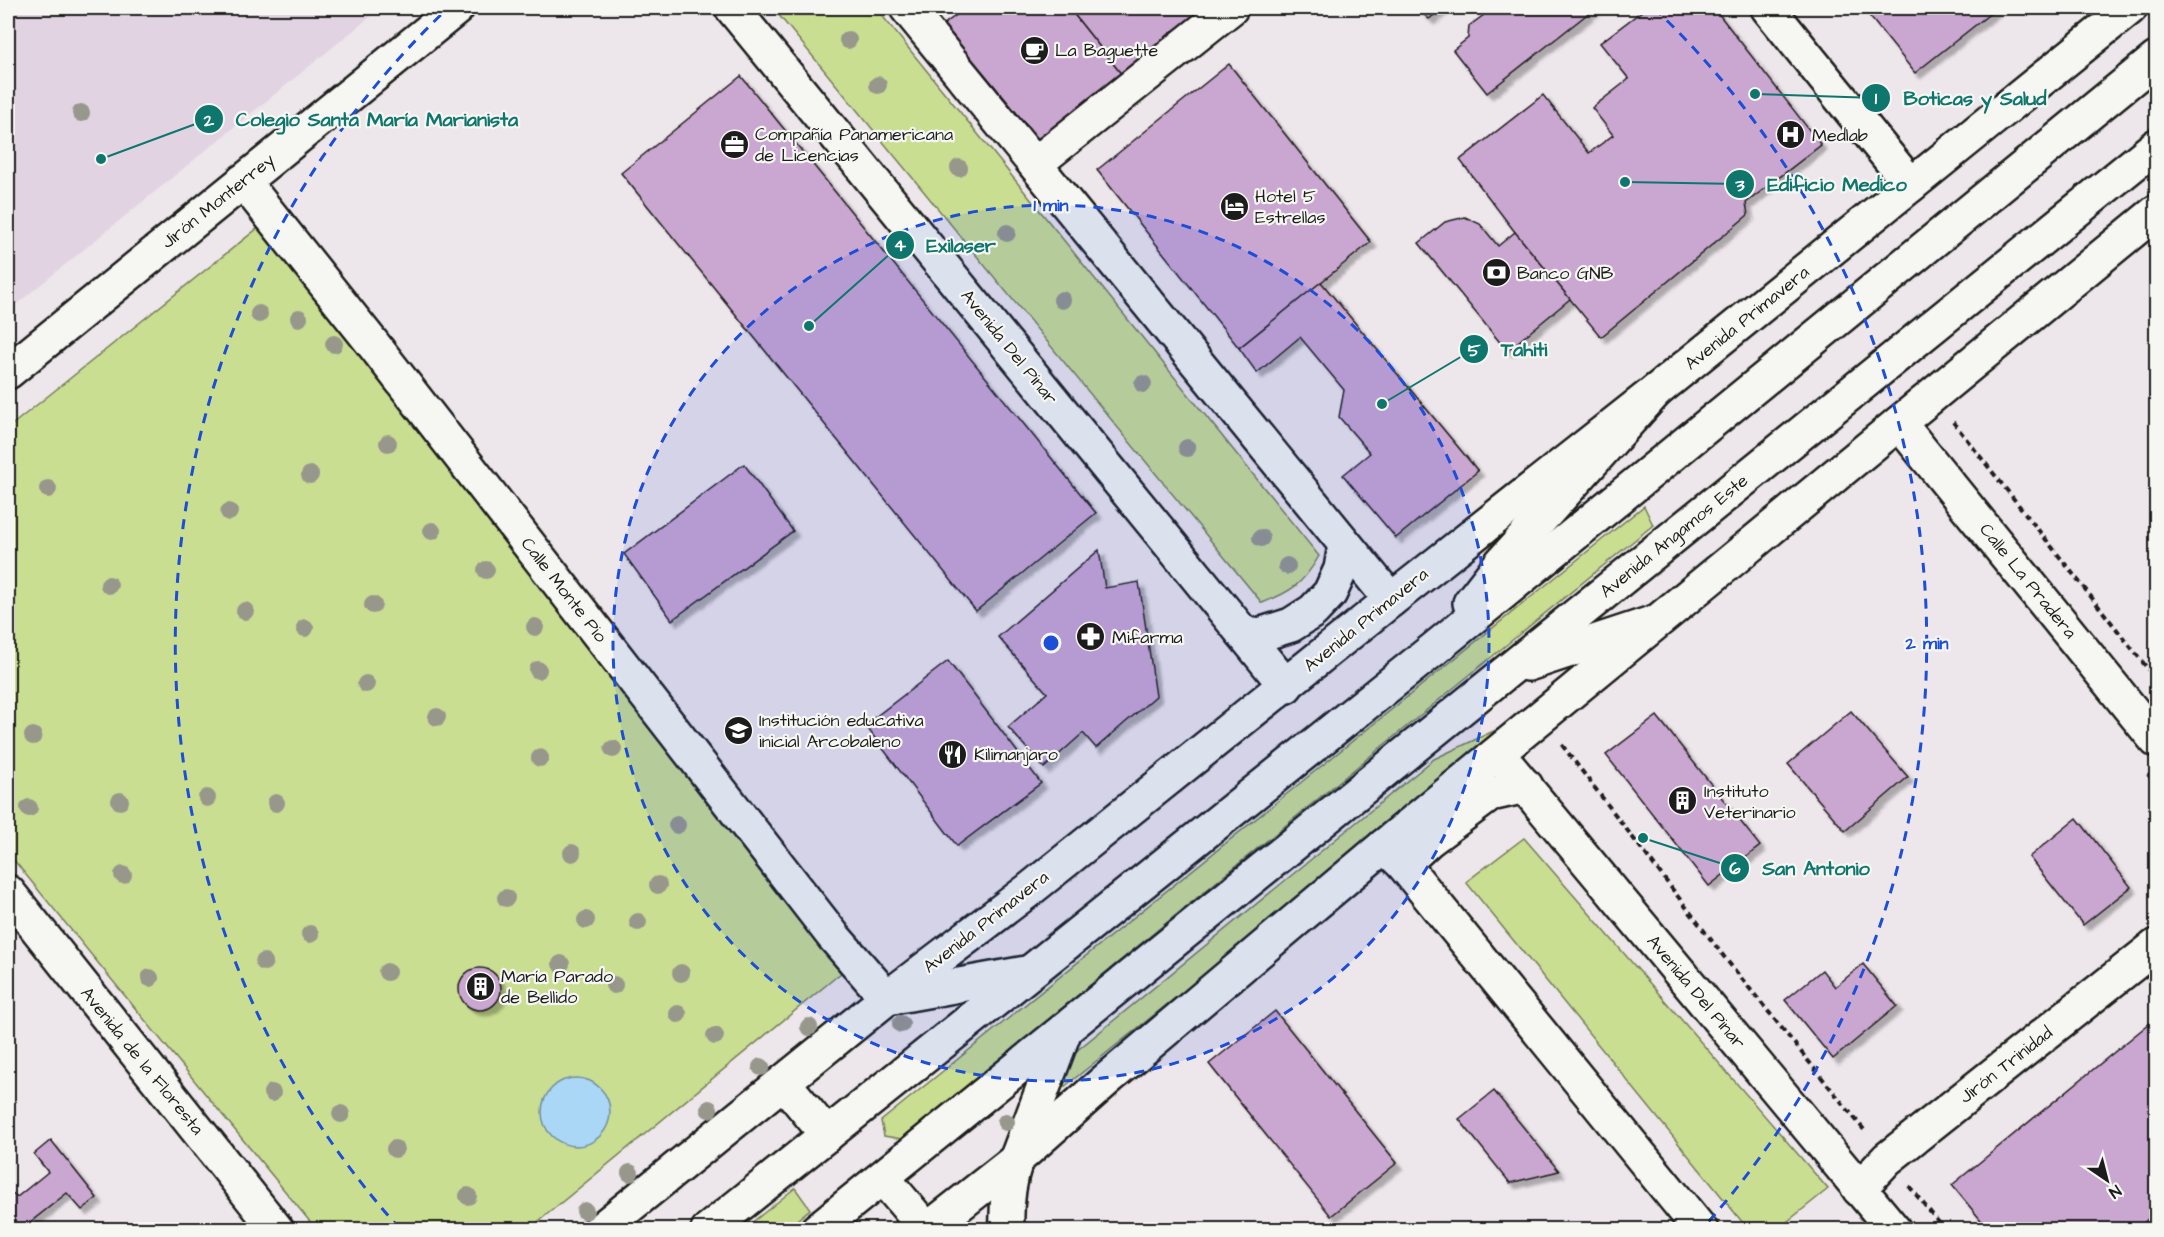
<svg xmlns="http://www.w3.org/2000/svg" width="2164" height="1237" viewBox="0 0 2164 1237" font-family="'Architects Daughter',sans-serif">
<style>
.built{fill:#e2d3e3}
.green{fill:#cade92;stroke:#737d57;stroke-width:1.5}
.water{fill:#aad7f6;stroke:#718c9f;stroke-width:1.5}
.building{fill:#caa7d1;stroke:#1c1c1c;stroke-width:1.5;filter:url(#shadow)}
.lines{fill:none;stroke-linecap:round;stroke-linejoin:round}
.minor-casing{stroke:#1c1c1c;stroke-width:38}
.tertiary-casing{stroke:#1c1c1c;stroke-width:38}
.secondary-casing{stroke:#1c1c1c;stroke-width:38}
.primary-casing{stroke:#1c1c1c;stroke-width:38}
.path{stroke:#1c1c1c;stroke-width:4;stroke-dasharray:6 4.5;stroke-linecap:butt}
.minor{stroke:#f6f6f2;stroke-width:33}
.tertiary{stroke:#f6f6f2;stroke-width:33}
.secondary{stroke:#f6f6f2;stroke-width:33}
.primary{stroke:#f6f6f2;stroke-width:33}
.tree{fill:#97978c}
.ring{fill:none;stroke:#1d4ed8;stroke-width:3;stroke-dasharray:10 8}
.labels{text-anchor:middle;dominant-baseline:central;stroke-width:4.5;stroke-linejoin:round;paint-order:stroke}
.poi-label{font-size:18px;fill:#1c1c1c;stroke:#f6f6f2;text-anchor:start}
.street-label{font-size:18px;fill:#1c1c1c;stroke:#f6f6f2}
.centre{fill:#1d4ed8;stroke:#f6f6f2;stroke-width:3}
.ring-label{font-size:18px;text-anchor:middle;font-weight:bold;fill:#1d4ed8;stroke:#f6f6f2;stroke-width:4.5;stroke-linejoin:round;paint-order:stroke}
.leader{fill:none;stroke:#0f766e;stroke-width:2}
.callout-dot{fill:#0f766e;stroke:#f6f6f2;stroke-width:2}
.mark-label{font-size:18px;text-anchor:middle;font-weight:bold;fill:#fff}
.callout-label{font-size:20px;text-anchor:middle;font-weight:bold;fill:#0f766e;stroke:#f6f6f2;stroke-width:4.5;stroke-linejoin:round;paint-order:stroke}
</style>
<defs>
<filter id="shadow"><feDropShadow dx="5.5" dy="5.5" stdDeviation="1.5" flood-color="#0004"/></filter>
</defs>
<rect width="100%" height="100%" fill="#ede6eb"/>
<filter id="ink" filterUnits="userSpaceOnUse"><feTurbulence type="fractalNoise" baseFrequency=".0167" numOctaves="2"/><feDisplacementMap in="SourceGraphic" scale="12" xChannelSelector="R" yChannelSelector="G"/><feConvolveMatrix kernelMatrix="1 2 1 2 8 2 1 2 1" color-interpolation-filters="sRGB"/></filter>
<g filter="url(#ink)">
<!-- built -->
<polygon class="built" points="8,8 381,8 8,311"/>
<!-- green -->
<g class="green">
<path d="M773 8H876L1319 556C1303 584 1291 592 1262 603Z"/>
<polygon points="268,220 841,973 529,1229 316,1229 8,853 8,428"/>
<polygon points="1644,506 1653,525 902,1139 884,1136 881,1121"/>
<polygon points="1530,714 1059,1091 1069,1057 1434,759"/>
<polygon points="1524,838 1828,1189 1778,1229 1748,1229 1466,882"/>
<polygon points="795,1188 810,1209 786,1229 744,1229"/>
</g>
<!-- water -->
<circle class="water" cx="576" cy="1112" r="34"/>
<!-- building -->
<g class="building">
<polygon points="966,8 1069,8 1123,76 1040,141 943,25"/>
<polygon points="1069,8 1214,8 1123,76"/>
<polygon points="1417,8 1443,8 1429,19"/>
<polygon points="1506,8 1595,8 1487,93 1453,50 1468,38 1469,26 1488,12 1500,12"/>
<polygon points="1646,8 1714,8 1821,145 1746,203 1748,215 1601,337 1515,232 1460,160 1543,95 1589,153 1613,135 1592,108 1629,79 1600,43"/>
<polygon points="1863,8 1997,8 1915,73"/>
<polygon points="1229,64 1371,242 1239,348 1097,170"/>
<polygon points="741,76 1096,513 976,611 621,173"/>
<polygon points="1465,217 1480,224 1498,246 1515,232 1570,299 1507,351 1419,243 1445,222"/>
<polygon points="1321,282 1478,471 1396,538 1343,475 1370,453 1339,417 1344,390 1300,337 1257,373 1239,348"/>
<polygon points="744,464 793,531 672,620 624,554"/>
<polygon points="1099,550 1105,588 1139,582 1156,696 1096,748 1083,733 1044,768 1008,727 1047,693 998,637"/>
<polygon points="948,661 1041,783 957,846 865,725"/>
<polygon points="1851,711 1908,777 1845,831 1788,764"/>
<polygon points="1657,716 1760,846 1709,886 1606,755"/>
<polygon points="2077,818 2131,887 2083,925 2029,857"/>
<polygon points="1863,964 1897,1006 1833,1059 1785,1000 1822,970 1835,987"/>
<circle cx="480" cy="989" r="21"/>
<polygon points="1275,1011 1397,1163 1331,1216 1209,1064"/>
<polygon points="2156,1018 2156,1212 2135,1230 1989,1230 1952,1185"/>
<polygon points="1494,1091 1559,1171 1510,1183 1459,1119"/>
<polygon points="51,1140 97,1198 82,1210 67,1193 28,1224 32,1230 8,1230 8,1190 17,1197 48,1172 34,1154"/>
</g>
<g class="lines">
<defs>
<g id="minor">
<polyline points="732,8 1286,686"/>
<polyline points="907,8 1391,600"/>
<polyline points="1768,8 1911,185"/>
<polyline points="1035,164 1231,8"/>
<polyline points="1899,423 2156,740"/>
<polyline points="1242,632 1256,636 1291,625 1313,611 1330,593 1341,569 1345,545"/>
<polyline points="1859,1189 1887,1159 2156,946"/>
</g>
<g id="tertiary">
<polyline points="243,181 373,344 834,937 887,998"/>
<polyline points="8,372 457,8"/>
<polyline points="1498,754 1894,1230"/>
<polyline points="1384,846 1403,864 1701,1230"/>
<polyline points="1403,864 1429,840 1491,794 1526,786"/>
<polyline points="8,892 277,1230"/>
<path d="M1007 1230C1006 1205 1008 1184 1016 1160"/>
</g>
<g id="secondary">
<polyline points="600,1230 887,998 1029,890 1391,600 1656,391 2130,8"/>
<polyline points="927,1230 1016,1160 1105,1081 1384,846 2156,212"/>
</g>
<g id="primary">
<polyline points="1470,603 1502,562 1656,391"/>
<polyline points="1528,664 1655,622"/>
<polyline points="887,998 1026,973"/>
<polyline points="784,1083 827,1135"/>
<polyline points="1016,1160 1065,1030"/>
<polyline points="883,1178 927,1230"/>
<polyline points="708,1230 1434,649 2156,59"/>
<polyline points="817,1230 2156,146"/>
</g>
</defs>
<!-- minor casing -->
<use href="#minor" class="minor-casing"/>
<!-- tertiary casing -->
<use href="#tertiary" class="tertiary-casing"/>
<!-- secondary casing -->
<use href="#secondary" class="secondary-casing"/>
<!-- primary casing -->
<use href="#primary" class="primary-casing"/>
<!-- path -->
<g class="path">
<polyline points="1953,422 2156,679"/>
<polyline points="1562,745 1725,958 1865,1131"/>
<polyline points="2148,774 2156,785"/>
<polyline points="1909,1186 1945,1230"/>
</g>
<!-- minor -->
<use href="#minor" class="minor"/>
<!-- tertiary -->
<use href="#tertiary" class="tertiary"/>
<!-- secondary -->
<use href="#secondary" class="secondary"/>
<!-- primary -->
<use href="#primary" class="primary"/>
</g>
<!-- trees -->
<g class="tree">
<circle cx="848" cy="40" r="9"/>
<circle cx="878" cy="85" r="9"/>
<circle cx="81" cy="113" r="9"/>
<circle cx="959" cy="168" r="9"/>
<circle cx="1007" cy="233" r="9"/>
<circle cx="1062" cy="300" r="9"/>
<circle cx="259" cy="314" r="9"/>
<circle cx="299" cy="318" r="9"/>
<circle cx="334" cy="344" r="9"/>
<circle cx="1143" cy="384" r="9"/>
<circle cx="388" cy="443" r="9"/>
<circle cx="1187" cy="448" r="9"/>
<circle cx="310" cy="475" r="9"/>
<circle cx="48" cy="489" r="9"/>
<circle cx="229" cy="512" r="9"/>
<circle cx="432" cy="531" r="9"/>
<circle cx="1261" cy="538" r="9"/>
<circle cx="1287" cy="566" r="9"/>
<circle cx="486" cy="570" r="9"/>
<circle cx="109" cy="585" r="9"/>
<circle cx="373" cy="605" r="9"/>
<circle cx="245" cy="611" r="9"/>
<circle cx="535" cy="627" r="9"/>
<circle cx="305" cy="628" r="9"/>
<circle cx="538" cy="670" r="9"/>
<circle cx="366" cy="684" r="9"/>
<circle cx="437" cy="717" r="9"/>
<circle cx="33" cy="736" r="9"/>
<circle cx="613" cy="749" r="9"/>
<circle cx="540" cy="758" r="9"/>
<circle cx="207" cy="798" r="9"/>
<circle cx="120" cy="801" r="9"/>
<circle cx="276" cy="803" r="9"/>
<circle cx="29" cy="808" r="9"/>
<circle cx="677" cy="825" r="9"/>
<circle cx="572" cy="853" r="9"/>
<circle cx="123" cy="875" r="9"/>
<circle cx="658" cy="885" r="9"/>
<circle cx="506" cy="898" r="9"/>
<circle cx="586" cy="920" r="9"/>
<circle cx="638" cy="922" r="9"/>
<circle cx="310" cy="934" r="9"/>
<circle cx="264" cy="962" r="9"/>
<circle cx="561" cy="964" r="9"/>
<circle cx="387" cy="972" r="9"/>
<circle cx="681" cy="973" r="9"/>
<circle cx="150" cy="978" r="9"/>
<circle cx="614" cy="985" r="9"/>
<circle cx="678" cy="1014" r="9"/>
<circle cx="901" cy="1024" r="9"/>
<circle cx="809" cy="1027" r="9"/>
<circle cx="715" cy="1036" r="9"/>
<circle cx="761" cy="1067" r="9"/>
<circle cx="272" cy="1093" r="9"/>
<circle cx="709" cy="1109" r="9"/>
<circle cx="341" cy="1114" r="9"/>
<circle cx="1006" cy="1122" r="9"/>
<circle cx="395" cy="1149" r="9"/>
<circle cx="630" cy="1173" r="9"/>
<circle cx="468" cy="1196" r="9"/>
<circle cx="585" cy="1211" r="9"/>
</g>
</g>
<!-- distance rings -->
<circle cx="1051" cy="643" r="438" fill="#1d4ed8" fill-opacity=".12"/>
<g class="ring">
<circle cx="1051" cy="643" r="438"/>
<path d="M400 1229A876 876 0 0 1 448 8M1654 8A876 876 0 0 1 1702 1229"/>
</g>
<!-- icons -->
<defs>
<symbol id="cafe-disc" viewBox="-11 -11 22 22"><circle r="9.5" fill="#1c1c1c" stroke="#f6f6f2"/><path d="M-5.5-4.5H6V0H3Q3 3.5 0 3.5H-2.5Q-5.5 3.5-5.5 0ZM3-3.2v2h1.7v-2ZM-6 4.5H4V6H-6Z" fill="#fff"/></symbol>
<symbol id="hospital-disc" viewBox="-11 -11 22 22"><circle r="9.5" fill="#1c1c1c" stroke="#f6f6f2"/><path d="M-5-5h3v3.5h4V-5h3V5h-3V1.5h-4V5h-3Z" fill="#fff"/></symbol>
<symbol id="office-disc" viewBox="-11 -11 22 22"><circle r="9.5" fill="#1c1c1c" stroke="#f6f6f2"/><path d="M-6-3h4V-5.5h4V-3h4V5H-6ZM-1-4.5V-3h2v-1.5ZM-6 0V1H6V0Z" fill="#fff"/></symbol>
<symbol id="hotel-disc" viewBox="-11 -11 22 22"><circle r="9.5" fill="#1c1c1c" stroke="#f6f6f2"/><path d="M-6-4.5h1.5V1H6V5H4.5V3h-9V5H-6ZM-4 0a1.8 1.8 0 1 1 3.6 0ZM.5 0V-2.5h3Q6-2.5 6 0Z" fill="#fff"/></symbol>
<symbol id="bank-disc" viewBox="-11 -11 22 22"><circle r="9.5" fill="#1c1c1c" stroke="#f6f6f2"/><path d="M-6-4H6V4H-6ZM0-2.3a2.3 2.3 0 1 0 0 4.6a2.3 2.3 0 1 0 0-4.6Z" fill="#fff"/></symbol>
<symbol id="pharmacy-disc" viewBox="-11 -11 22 22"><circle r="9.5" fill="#1c1c1c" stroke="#f6f6f2"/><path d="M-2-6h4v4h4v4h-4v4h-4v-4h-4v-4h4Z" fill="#fff"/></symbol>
<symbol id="school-disc" viewBox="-11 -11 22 22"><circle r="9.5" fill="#1c1c1c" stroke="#f6f6f2"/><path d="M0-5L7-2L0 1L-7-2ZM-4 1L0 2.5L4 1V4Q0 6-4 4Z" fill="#fff"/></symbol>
<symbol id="restaurant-disc" viewBox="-11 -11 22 22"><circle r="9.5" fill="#1c1c1c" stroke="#f6f6f2"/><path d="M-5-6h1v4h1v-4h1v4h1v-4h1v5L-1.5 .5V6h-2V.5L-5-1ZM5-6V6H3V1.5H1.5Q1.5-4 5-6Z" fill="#fff"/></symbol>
<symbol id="building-disc" viewBox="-11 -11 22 22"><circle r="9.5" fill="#1c1c1c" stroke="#f6f6f2"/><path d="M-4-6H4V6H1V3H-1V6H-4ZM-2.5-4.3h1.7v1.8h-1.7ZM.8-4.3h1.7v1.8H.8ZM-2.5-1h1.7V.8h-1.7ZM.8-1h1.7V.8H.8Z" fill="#fff"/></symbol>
</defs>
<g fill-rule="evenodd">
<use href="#cafe-disc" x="1018" y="34" width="33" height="33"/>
<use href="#hospital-disc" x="1774" y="118" width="33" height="33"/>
<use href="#office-disc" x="718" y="128" width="33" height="33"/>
<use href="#hotel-disc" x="1218" y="190" width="33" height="33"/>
<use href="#bank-disc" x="1480" y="256" width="33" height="33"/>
<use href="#pharmacy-disc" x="1074" y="620" width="33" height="33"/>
<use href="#school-disc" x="722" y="714" width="33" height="33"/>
<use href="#restaurant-disc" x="936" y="738" width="33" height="33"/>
<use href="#building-disc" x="1666" y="784" width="33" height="33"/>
<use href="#building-disc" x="464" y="970" width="33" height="33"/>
</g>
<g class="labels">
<!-- poi labels -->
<g class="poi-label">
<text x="1055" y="50">La Baguette</text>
<text x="755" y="134">Compañía Panamericana<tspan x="755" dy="21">de Licencias</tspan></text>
<text x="1812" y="135">Medlab</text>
<text x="1255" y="196">Hotel 5<tspan x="1255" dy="21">Estrellas</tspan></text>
<text x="1517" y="273">Banco GNB</text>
<text x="1112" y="637">Mifarma</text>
<text x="759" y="720">Institución educativa<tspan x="759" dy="21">inicial Arcobaleno</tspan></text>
<text x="974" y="754">Kilimanjaro</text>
<text x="1704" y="791">Instituto<tspan x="1704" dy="21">Veterinario</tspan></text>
<text x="501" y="976">María Parado<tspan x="501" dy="21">de Bellido</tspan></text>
</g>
<!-- street labels -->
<g class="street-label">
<text transform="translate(218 201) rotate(-39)">Jirón Monterrey</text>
<text transform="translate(1747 318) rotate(-39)">Avenida Primavera</text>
<text transform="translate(1009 347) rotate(51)">Avenida Del Pinar</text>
<text transform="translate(1674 536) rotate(-39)">Avenida Angamos Este</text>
<text transform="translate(2028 581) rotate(51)">Calle La Pradera</text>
<text transform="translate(564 590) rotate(52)">Calle Monte Pio</text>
<text transform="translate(1366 620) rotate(-39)">Avenida Primavera</text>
<text transform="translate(986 922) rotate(-38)">Avenida Primavera</text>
<text transform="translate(1696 992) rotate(50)">Avenida Del Pinar</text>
<text transform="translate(142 1061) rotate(51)">Avenida de la Floresta</text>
<text transform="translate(2006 1065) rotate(-38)">Jirón Trinidad</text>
</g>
</g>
<circle cx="1051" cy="643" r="9" class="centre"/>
<g class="ring-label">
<text x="1051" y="211">1 min</text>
<text x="1927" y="649">2 min</text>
</g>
<!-- callouts -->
<path class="leader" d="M1755 94L1876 98M101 159L209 119M1625 182L1740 184M809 326L900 245M1382 404L1474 349M1643 838L1735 868"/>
<g class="callout-dot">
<circle cx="1755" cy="94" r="6"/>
<circle cx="101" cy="159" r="6"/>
<circle cx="1625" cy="182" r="6"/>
<circle cx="809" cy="326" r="6"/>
<circle cx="1382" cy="404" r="6"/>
<circle cx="1643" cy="838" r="6"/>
<circle cx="1876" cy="98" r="15"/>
<circle cx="209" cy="119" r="15"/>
<circle cx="1740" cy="184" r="15"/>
<circle cx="900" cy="245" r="15"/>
<circle cx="1474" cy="349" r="15"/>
<circle cx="1735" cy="868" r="15"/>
</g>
<g class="mark-label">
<text x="1876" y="104">1</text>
<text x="209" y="126">2</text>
<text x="1740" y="191">3</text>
<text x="900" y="251">4</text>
<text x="1474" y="356">5</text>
<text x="1735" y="874">6</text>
</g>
<g class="callout-label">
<text x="1975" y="105">Boticas y Salud</text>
<text x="377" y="126">Colegio Santa María Marianista</text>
<text x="1837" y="191">Edificio Medico</text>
<text x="961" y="252">Exilaser</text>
<text x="1524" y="356">Tahiti</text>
<text x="1816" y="875">San Antonio</text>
</g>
<!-- margin -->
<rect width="2164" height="1237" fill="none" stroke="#f6f6f2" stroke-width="30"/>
<rect x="15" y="15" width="2134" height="1207" fill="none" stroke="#1c1c1c" stroke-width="2" filter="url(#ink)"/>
<!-- north arrow -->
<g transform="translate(2107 1180) rotate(145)" stroke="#f6f6f2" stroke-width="4.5" paint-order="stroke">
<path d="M0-4.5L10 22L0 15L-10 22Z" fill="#1c1c1c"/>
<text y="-9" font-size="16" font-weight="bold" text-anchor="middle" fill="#1c1c1c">N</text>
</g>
</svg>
